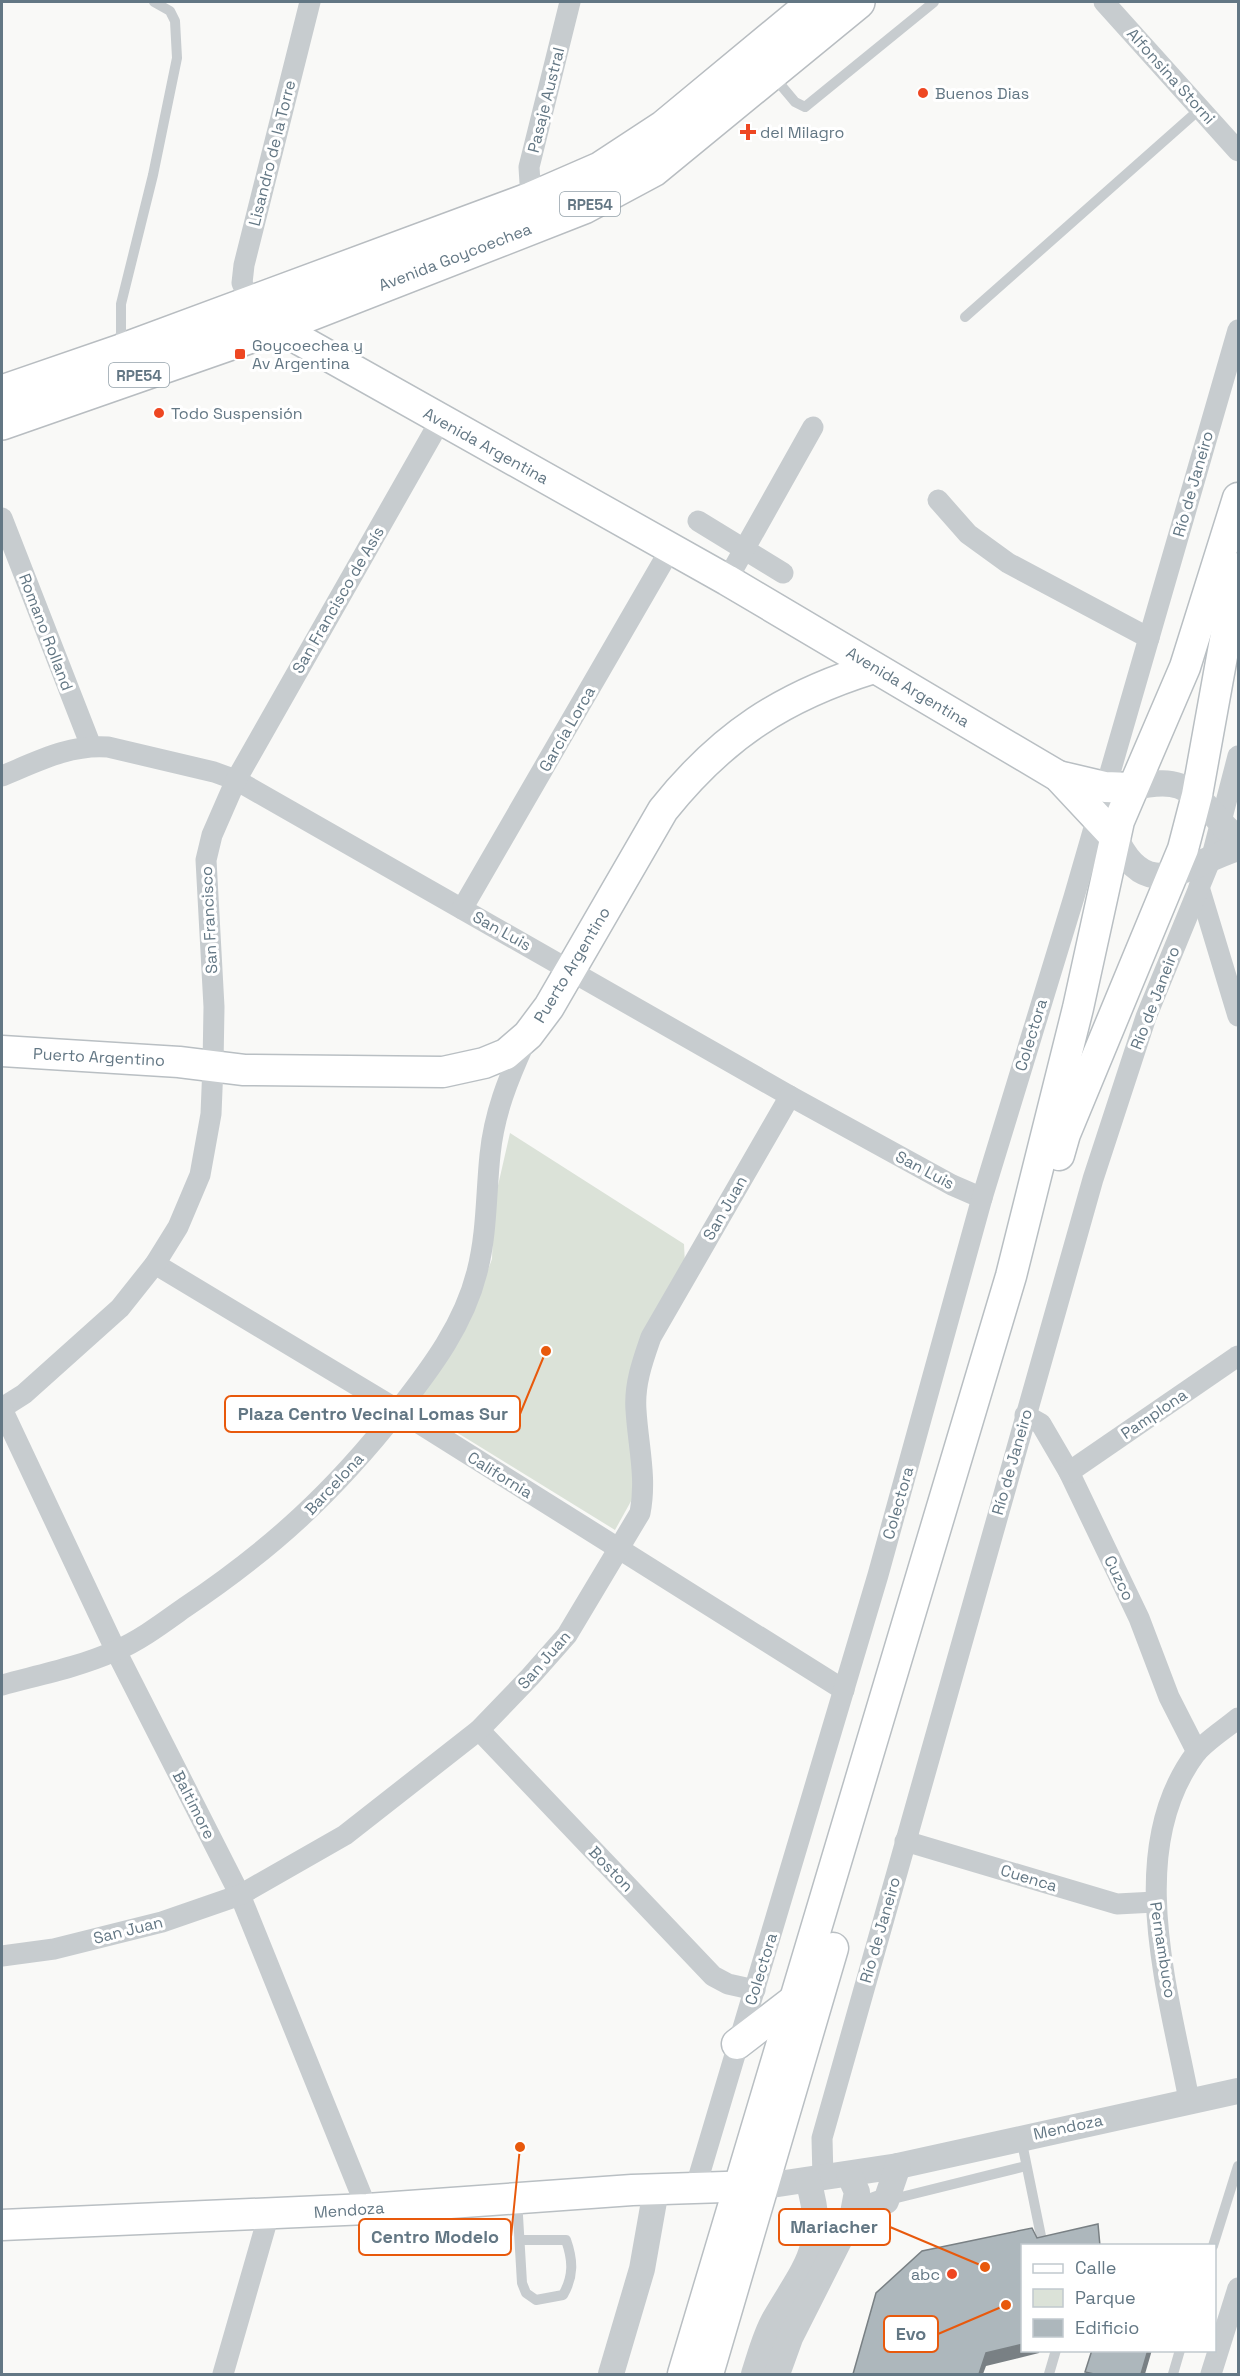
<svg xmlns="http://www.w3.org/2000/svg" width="1240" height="2376" viewBox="0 0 1240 2376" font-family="'Space Grotesk',sans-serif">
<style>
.green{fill:#dbe2d8}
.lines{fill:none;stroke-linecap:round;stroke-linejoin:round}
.secondary-casing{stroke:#b9bfc3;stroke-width:33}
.primary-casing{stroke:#b8bdc1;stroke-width:36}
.service{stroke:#c7cccf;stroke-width:10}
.minor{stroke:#c7cccf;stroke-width:21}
.tertiary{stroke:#c7cccf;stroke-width:26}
.secondary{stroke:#fff;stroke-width:30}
.primary{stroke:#fff;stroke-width:33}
.shaded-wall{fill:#798084}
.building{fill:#adb7bc;stroke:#798084;stroke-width:1.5}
.poi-dot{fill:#ee4722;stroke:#fff;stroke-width:2}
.labels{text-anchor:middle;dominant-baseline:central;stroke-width:6;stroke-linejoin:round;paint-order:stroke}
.shield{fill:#fff;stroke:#92a0a9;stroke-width:1.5}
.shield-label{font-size:15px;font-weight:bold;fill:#637784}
.street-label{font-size:16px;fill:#637784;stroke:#fff}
.poi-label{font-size:16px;fill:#637784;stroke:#fff;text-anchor:start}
.leader{fill:none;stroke:#e8590c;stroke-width:2}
.callout-dot{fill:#e8590c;stroke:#fff;stroke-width:2}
.callout{fill:#fff;stroke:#e8590c;stroke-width:2}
.callout-label{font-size:18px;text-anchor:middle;font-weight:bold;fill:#637784}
</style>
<rect width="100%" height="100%" fill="#f9f9f7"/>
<!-- green -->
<polygon class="green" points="510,1133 684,1244 685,1265 630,1373 635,1494 615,1530 414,1406 466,1328 492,1259 494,1203"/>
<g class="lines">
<defs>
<g id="secondary">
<polyline points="264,315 277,327 727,580 1058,776 1115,837"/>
<polyline points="1058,776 1105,787 1131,788"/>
<path d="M2 1051 179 1062 244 1070 443 1072 484 1063 506 1054 528 1035 549 1007 663 810C722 736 783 696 874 668"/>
<polyline points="1059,1155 1065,1134 1183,849 1197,795 1238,568"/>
<polyline points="737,2044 797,1998"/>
<polyline points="2,2225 367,2209 632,2190 756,2186"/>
<polyline points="683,2374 1011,1276 1078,1008 1119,821 1185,667 1238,498"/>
<polyline points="708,2374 833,1948"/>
</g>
<g id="primary">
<polyline points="2,392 121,351 531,199 600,169 664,127 815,2"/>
<polyline points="2,423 277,327 584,207 653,170 858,2"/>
</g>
</defs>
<!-- secondary casing -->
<use href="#secondary" class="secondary-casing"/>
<!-- primary casing -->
<use href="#primary" class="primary-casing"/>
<!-- service -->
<g class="service">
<polyline points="774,77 795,102 805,107 934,2"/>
<polyline points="965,317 1200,109"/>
<polyline points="121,348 121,304 153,175 177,58 175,21 170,11 154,2"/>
<polyline points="1021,2138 1043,2246"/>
<path d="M517 2199 522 2283 526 2293 536 2300 563 2295C574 2276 573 2260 566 2240H520"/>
<polyline points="889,2200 1026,2166"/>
<polyline points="1213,2246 1238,2166"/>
<polyline points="1049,2374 1056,2350"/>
<polyline points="1173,2374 1180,2350"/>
</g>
<!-- minor -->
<g class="minor">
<polyline points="1104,2 1238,151"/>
<polyline points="531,199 529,167 570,2"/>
<polyline points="251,303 242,283 244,265 310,2"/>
<polyline points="938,500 968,534 1008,563 1149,638"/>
<polyline points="2,518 91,746"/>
<polyline points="698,521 783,573"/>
<polyline points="727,580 813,427"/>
<path d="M2 776C36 762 70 744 108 747L214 772 236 780 790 1096 952 1185 982 1198"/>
<polyline points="1199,887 1238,1016"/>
<polyline points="462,909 671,548"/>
<polyline points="155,1264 398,1410 844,1690"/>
<polyline points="2,1408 24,1394 120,1308 155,1264 178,1227 200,1175 211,1114 213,1065 214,1007 206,860 212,835 236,780 440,421"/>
<polyline points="2,1409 116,1651 240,1895 367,2209"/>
<polyline points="1025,1415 1041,1424 1069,1472 1139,1618 1169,1697 1197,1752"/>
<polyline points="1069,1472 1238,1356"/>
<path d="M2 1685C39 1675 79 1667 115 1651 139 1641 163 1623 184 1608 272 1549 334 1492 399 1409 432 1367 464 1324 477 1272 487 1234 486 1193 490 1155 494 1114 508 1079 525 1042"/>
<polyline points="479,1730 713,1976 728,1984 755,1990"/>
<polyline points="905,1841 1117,1904 1155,1902"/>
<path d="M2 1956 54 1949 162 1922 240 1895 345 1835 479 1730 530 1677 567 1635 640 1513C647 1478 638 1445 636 1410 634 1384 643 1360 651 1337L790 1096"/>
<path d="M1189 2100C1169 1993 1123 1850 1196 1753 1207 1740 1225 1729 1238 1718"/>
<polyline points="823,2179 822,2138 1093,1179 1146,1017 1212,856 1238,756"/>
<polyline points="695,2189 878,1575 982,1198 1074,897 1238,330"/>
<polyline points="223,2374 269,2214"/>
<polyline points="1211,2374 1238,2288"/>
</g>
<!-- tertiary -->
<g class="tertiary">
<path d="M1131 788C1176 777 1187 784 1217 818 1223 825 1230 834 1238 836"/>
<path d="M1115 837C1147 906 1185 865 1238 848"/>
<polyline points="765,2186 898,2166 1238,2091"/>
<polyline points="853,2213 886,2201 898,2166"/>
<polyline points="611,2374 642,2269 656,2190"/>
<path d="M754 2374C760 2356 765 2335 775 2318 806 2265 828 2246 808 2181"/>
<polyline points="777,2374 790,2338 853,2213 857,2192 849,2174"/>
</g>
<!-- secondary -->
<use href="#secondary" class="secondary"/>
<!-- primary -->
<use href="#primary" class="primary"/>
</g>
<!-- shaded-wall -->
<g class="shaded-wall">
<polygon points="1023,2344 1023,2350 1040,2350 1039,2353 986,2366 983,2374 979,2374 986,2353"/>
<polygon points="1148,2350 1152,2350 1145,2374 1141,2374"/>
</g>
<!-- building -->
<g class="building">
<polygon points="1098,2224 1100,2246 1023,2246 1023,2344 986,2353 979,2374 853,2374 876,2293 922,2251 1032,2228 1037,2238"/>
<polygon points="1092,2350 1148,2350 1141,2374 1094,2374 1085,2372"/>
</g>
<!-- markers -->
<g class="poi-dot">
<circle cx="923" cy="93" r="6"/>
<path d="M745 123h6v6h6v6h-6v6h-6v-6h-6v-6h6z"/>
<rect x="234" y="348" width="12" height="12" rx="3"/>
<circle cx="159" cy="413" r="6"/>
<circle cx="952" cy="2274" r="6"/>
</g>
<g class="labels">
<!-- shield labels -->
<g class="shield">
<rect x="560" y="192" width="60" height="24" rx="4.5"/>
<rect x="109" y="363" width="60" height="24" rx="4.5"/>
</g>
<g class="shield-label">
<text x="590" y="204">RPE54</text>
<text x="139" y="375">RPE54</text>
</g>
<!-- street labels -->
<g class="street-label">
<text transform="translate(1171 76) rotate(48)">Alfonsina Storni</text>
<text transform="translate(546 100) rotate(-76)">Pasaje Austral</text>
<text transform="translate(272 153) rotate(-76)">Lisandro de la Torre</text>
<text transform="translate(455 257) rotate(-21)">Avenida Goycoechea</text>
<text transform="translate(486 446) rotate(29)">Avenida Argentina</text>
<text transform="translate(1193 484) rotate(-74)">Río de Janeiro</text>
<text transform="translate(338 600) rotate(-60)">San Francisco de Asís</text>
<text transform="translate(46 632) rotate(69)">Romano Rolland</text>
<text transform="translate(908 687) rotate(31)">Avenida Argentina</text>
<text transform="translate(567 729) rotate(-60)">García Lorca</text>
<text transform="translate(209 920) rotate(-93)">San Francisco</text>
<text transform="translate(502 931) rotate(29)">San Luis</text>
<text transform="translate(572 965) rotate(-59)">Puerto Argentino</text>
<text transform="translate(1155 998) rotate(-69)">Río de Janeiro</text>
<text transform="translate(1031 1035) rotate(-73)">Colectora</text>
<text transform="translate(99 1057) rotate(3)">Puerto Argentino</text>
<text transform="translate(925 1170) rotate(28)">San Luis</text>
<text transform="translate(725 1208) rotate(-60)">San Juan</text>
<text transform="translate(1154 1414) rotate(-34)">Pamplona</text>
<text transform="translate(1012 1462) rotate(-74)">Río de Janeiro</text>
<text transform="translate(500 1475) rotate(32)">California</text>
<text transform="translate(334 1484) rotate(-47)">Barcelona</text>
<text transform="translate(898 1503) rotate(-74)">Colectora</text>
<text transform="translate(1119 1578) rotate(64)">Cuzco</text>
<text transform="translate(544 1660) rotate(-49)">San Juan</text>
<text transform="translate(194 1805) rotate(63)">Baltimore</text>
<text transform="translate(611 1869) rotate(46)">Boston</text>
<text transform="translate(1029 1878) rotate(17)">Cuenca</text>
<text transform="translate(128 1930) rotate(-14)">San Juan</text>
<text transform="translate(880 1930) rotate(-74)">Río de Janeiro</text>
<text transform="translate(1163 1950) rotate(81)">Pernambuco</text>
<text transform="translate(761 1969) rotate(-73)">Colectora</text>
<text transform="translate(1068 2127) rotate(-12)">Mendoza</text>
<text transform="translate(349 2210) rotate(-4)">Mendoza</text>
</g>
<!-- poi labels -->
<g class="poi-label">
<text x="935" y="93">Buenos Dias</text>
<text x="760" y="132">del Milagro</text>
<text x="252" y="345">Goycoechea y<tspan x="252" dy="18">Av Argentina</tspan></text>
<text x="171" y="413">Todo Suspensión</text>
<text x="940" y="2274" text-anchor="end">abc</text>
</g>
</g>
<!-- callouts -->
<path class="leader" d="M546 1351L520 1414M985 2267L890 2227M520 2147L511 2237M1006 2305L938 2334"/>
<g class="callout-dot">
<circle cx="546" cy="1351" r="6"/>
<circle cx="985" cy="2267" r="6"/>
<circle cx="520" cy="2147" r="6"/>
<circle cx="1006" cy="2305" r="6"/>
</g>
<g class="callout">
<rect x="225" y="1396" width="295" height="36" rx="6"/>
<rect x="779" y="2209" width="111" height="36" rx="6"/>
<rect x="359" y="2219" width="152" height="36" rx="6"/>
<rect x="884" y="2316" width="54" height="36" rx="6"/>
</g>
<g class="callout-label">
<text x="373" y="1420">Plaza Centro Vecinal Lomas Sur</text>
<text x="834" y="2233">Mariacher</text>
<text x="435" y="2243">Centro Modelo</text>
<text x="911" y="2340">Evo</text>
</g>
<!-- border -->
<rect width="1240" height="2376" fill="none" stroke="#637784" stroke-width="6"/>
<!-- legend -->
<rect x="1021" y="2244" width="195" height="108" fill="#ffffff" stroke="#c1c9ce" stroke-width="1.5"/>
<rect x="1033" y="2264" width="30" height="9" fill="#ffffff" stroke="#c1c9ce" stroke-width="1.5"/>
<text x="1075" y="2274" font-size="18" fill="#637784">Calle</text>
<rect x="1033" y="2289" width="30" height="18" fill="#dbe2d8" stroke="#c1c9ce" stroke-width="1.5"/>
<text x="1075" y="2304" font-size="18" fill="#637784">Parque</text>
<rect x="1033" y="2319" width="30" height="18" fill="#adb7bc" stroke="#c1c9ce" stroke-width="1.5"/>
<text x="1075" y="2334" font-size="18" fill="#637784">Edificio</text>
</svg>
